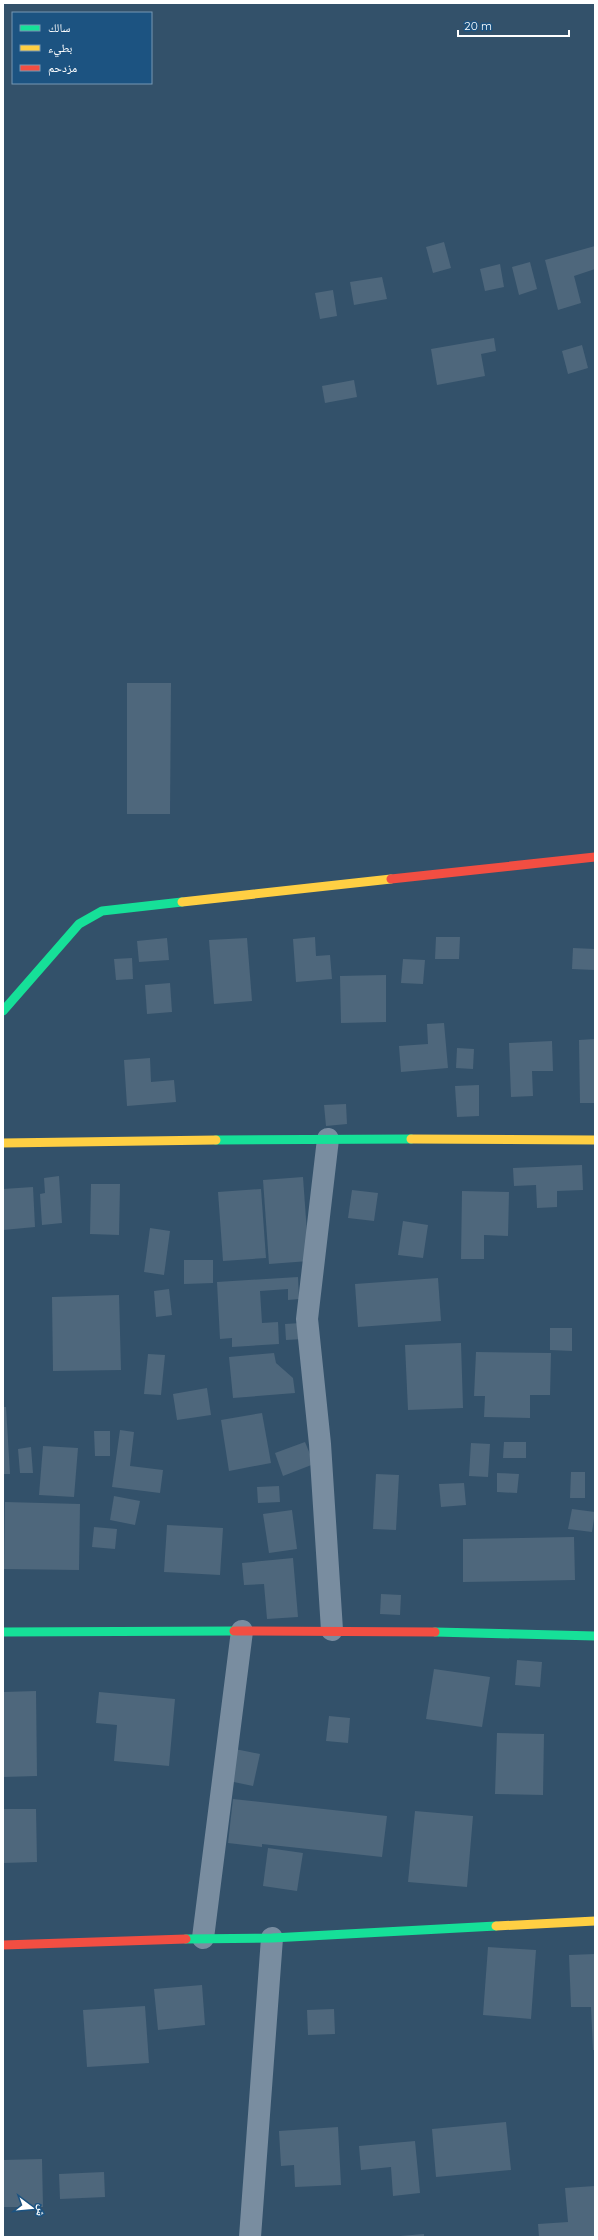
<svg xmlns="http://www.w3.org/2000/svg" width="598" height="2240" viewBox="0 0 598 2240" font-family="Quicksand,'Noto Naskh Arabic',sans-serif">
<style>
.building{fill:#4e677c}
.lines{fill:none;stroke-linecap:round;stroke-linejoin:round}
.street{stroke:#798da0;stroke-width:22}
.fast{stroke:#16e098;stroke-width:9}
.slow{stroke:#ffcf43;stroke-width:9}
.jam{stroke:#f24e42;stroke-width:9}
</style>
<rect width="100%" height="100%" fill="#33516a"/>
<!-- building -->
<g class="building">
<polygon points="444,242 451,268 433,273 426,247"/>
<polygon points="595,246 595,269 574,276 581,303 558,310 545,260"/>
<polygon points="530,262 537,289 519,295 512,267"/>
<polygon points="500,264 504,287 485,291 480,269"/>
<polygon points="382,277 387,299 354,305 350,282"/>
<polygon points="333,290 337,316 320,319 315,293"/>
<polygon points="494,338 496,351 481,354 485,376 437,385 431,349"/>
<polygon points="582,345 588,368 568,374 562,351"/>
<polygon points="354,380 357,397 325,403 322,386"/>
<polygon points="127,683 171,683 170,814 127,814"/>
<polygon points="315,937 316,956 330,955 332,979 296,982 293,939"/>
<polygon points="436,937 460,937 459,959 435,959"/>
<polygon points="167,938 169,960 139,962 137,941"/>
<polygon points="247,938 252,1001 214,1004 209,940"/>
<polygon points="573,948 595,949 595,970 572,969"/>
<polygon points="132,958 133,979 116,980 114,959"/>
<polygon points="403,959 425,960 423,984 401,983"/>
<polygon points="386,975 386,1022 341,1023 340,976"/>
<polygon points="170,983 172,1012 147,1014 145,985"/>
<polygon points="444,1023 448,1068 401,1072 399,1046 428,1044 427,1024"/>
<polygon points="595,1039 595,1103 580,1103 579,1040"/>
<polygon points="552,1041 553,1071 532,1071 533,1096 511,1097 509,1043"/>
<polygon points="457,1048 474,1049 473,1069 456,1068"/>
<polygon points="150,1058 151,1082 174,1080 176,1102 127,1106 124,1060"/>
<polygon points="479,1085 479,1116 457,1117 455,1086"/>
<polygon points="346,1104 347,1124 326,1126 324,1105"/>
<polygon points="582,1165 583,1190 557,1191 557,1207 537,1208 536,1185 514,1186 513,1168"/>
<polygon points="59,1176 62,1223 42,1225 40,1194 45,1193 44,1178"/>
<polygon points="303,1177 309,1261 269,1264 263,1180"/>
<polygon points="91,1184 120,1184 119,1235 90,1234"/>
<polygon points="33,1187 35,1227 3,1230 3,1189"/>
<polygon points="261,1189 266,1258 223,1261 218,1192"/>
<polygon points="352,1190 378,1193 374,1221 348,1218"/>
<polygon points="462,1191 509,1192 508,1236 484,1235 484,1259 461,1259"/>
<polygon points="403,1221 428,1225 423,1258 398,1255"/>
<polygon points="150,1228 170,1231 164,1275 144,1272"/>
<polygon points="184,1260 213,1260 213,1283 184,1284"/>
<polygon points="298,1277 299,1299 288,1300 288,1289 260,1291 262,1323 278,1322 279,1344 232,1347 232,1338 220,1339 217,1282"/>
<polygon points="438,1278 441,1321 358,1327 355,1284"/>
<polygon points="169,1289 172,1315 156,1317 154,1291"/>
<polygon points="119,1295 121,1370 53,1371 52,1297"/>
<polygon points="301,1323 303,1339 286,1340 285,1324"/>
<polygon points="550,1328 572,1328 572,1351 550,1350"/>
<polygon points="461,1343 463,1408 408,1410 405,1345"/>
<polygon points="476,1352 551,1353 550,1395 530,1395 530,1418 484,1417 485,1396 474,1396"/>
<polygon points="274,1353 276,1363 293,1378 295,1393 233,1398 229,1357"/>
<polygon points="148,1354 165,1355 161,1395 144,1394"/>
<polygon points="207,1388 211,1415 177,1420 173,1394"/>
<polygon points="3,1407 6,1407 10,1474 3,1474"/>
<polygon points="262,1413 271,1463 229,1471 221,1420"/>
<polygon points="120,1430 134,1432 130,1466 163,1470 160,1493 112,1487"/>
<polygon points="94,1431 110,1431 110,1456 95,1456"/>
<polygon points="305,1442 314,1464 283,1476 275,1453"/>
<polygon points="504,1442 526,1442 526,1458 503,1458"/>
<polygon points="471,1443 490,1444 488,1477 469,1476"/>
<polygon points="43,1446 78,1448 74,1497 39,1495"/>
<polygon points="31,1447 33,1473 20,1473 18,1449"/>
<polygon points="571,1472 585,1472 585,1498 570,1498"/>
<polygon points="497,1473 519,1474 517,1493 497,1492"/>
<polygon points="376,1474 399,1475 396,1530 373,1529"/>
<polygon points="464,1483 466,1505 441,1507 439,1484"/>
<polygon points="279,1486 280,1502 258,1503 257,1487"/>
<polygon points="114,1496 140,1501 135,1525 110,1520"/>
<polygon points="5,1502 80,1504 79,1570 4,1569"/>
<polygon points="572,1509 595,1512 592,1532 568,1529"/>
<polygon points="292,1510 297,1549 269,1553 263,1514"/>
<polygon points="167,1525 223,1528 220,1575 164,1572"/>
<polygon points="94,1527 117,1529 115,1549 92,1547"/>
<polygon points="574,1537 575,1580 463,1582 463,1539"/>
<polygon points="293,1558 298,1617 267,1619 264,1584 244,1585 242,1563"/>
<polygon points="381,1594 401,1595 400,1615 380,1614"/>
<polygon points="517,1660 542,1662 540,1687 515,1685"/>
<polygon points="434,1669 490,1677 482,1727 426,1719"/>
<polygon points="36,1691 37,1776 3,1777 3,1692"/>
<polygon points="99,1692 175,1699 169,1766 114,1761 117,1725 96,1723"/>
<polygon points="329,1716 350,1718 348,1743 326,1741"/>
<polygon points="497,1733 544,1734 543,1795 495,1794"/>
<polygon points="235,1749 260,1754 253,1786 229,1781"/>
<polygon points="233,1799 387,1816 382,1857 262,1844 262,1847 228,1843"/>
<polygon points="3,1809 36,1809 37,1862 3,1863"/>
<polygon points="415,1811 473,1816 467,1887 408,1882"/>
<polygon points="268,1848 303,1853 297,1891 263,1886"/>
<polygon points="488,1947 536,1950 531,2019 483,2015"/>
<polygon points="595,1954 595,2050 593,2050 591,2007 571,2007 569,1955"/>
<polygon points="202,1985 205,2025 158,2030 154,1989"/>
<polygon points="145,2006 149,2063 87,2067 83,2010"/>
<polygon points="334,2009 335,2034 308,2035 307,2010"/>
<polygon points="506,2122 511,2170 436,2177 432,2129"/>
<polygon points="338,2127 341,2185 295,2187 294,2165 281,2166 279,2131"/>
<polygon points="415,2141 420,2193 393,2196 391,2167 361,2170 359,2146"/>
<polygon points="42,2159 43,2207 3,2207 3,2160"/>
<polygon points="104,2172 105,2197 60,2199 59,2174"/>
<polygon points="595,2186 595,2237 539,2237 538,2224 568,2222 565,2188"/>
<polygon points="424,2234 424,2237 400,2237 400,2236"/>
</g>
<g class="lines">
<!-- street -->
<g class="street">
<polyline points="328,1139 307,1319 320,1444 332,1630"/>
<polyline points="203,1938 242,1631"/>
<polyline points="250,2237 272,1938"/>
</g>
<!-- fast -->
<g class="fast">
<polyline points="3,1011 79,924 102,911 182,902"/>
<polyline points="216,1140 411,1139"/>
<polyline points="3,1632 234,1631"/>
<polyline points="435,1632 595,1636"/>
<polyline points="186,1939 272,1938 496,1926"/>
</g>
<!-- slow -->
<g class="slow">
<polyline points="182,902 391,879"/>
<polyline points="411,1139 595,1140"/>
<polyline points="3,1143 216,1140"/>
<polyline points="496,1926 595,1921"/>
</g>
<!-- jam -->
<g class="jam">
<polyline points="391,879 595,857"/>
<polyline points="234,1631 435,1632"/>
<polyline points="3,1945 186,1939"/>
</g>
</g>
<!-- border -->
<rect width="598" height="2240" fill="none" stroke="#ffffff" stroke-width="8"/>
<!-- legend -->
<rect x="12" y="12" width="140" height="72" fill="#1c5381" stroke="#7798b3"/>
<rect x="20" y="25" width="20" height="6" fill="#16e098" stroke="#7798b3"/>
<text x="48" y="32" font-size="12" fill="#ffffff">سالك</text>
<rect x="20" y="45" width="20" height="6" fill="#ffcf43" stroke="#7798b3"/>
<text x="48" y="52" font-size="12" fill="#ffffff">بطيء</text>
<rect x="20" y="65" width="20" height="6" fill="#f24e42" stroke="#7798b3"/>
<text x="48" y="72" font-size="12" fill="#ffffff">مزدحم</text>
<!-- north arrow -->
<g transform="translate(32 2208) rotate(106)" stroke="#1c5381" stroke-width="3" paint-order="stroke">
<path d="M0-3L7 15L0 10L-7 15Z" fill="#ffffff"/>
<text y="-6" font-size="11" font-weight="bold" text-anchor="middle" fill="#ffffff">ش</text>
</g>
<!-- scale -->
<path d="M458 30v6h111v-6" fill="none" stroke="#ffffff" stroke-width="2"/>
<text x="464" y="30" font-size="12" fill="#ffffff" stroke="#1c5381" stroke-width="3" paint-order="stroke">20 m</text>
</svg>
